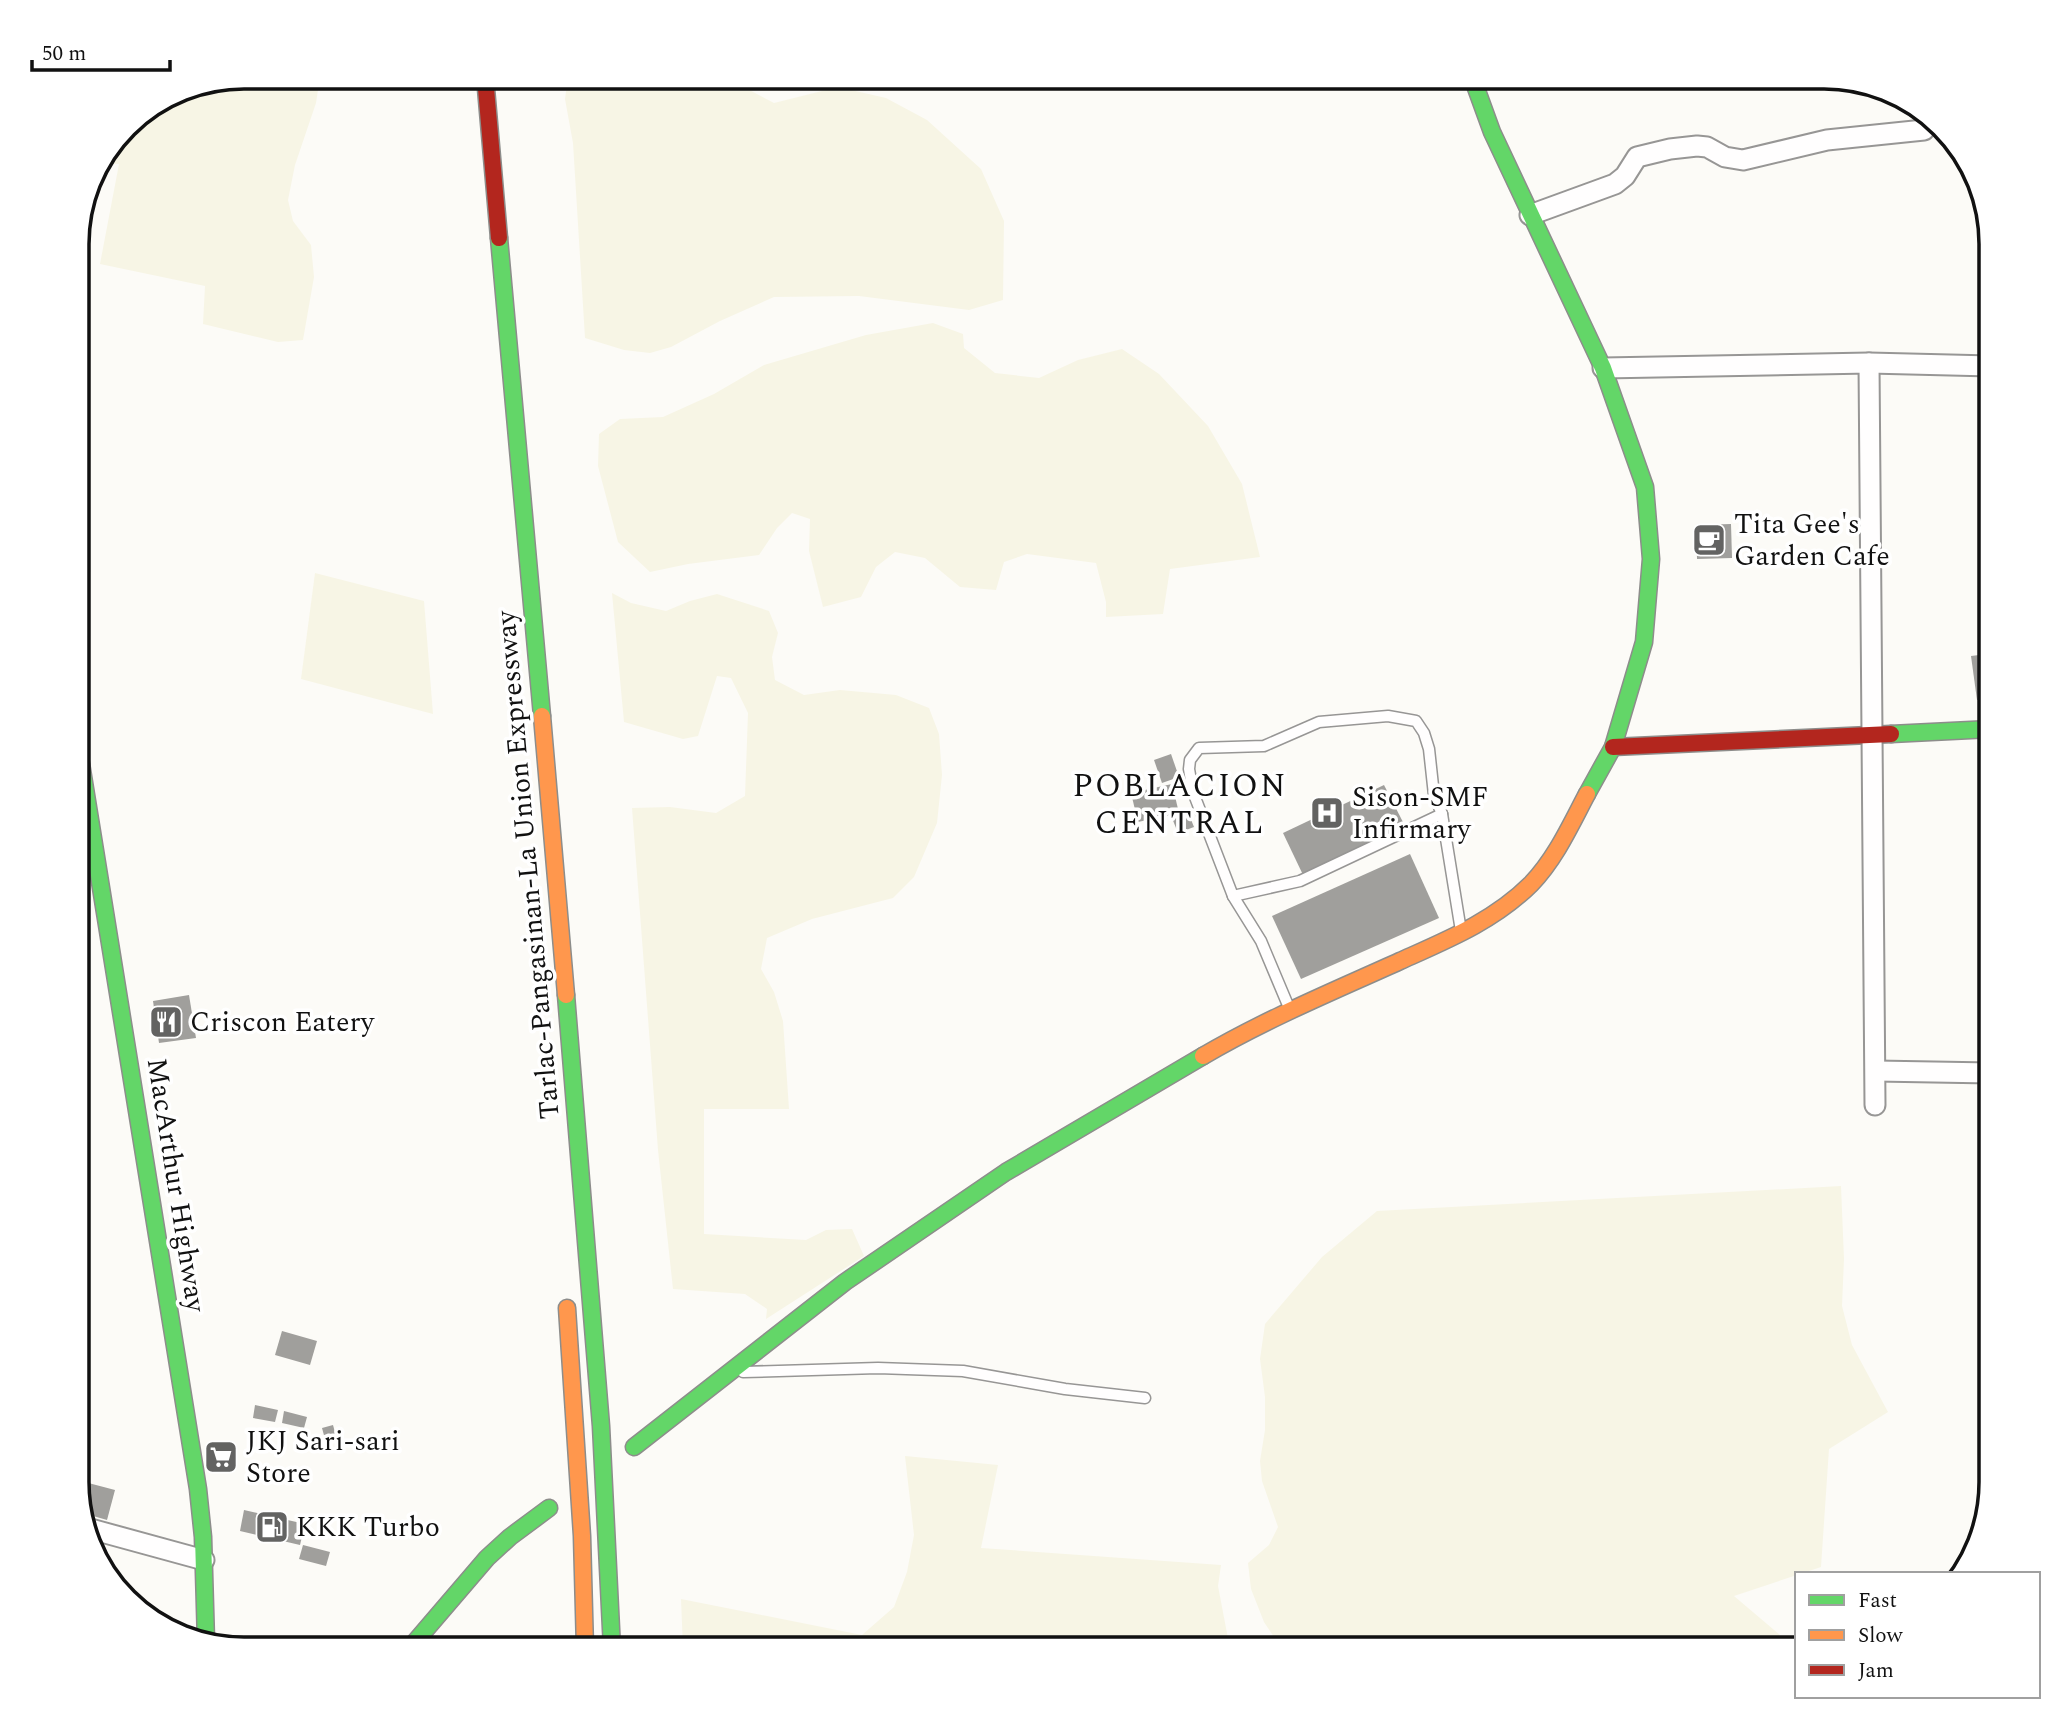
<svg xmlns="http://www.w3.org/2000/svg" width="2068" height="1726" viewBox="0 0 2068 1726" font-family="Spectral,serif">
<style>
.farmland{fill:#f7f5e5}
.building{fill:#a09f9c}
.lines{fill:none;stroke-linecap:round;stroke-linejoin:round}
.lane-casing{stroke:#979695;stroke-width:13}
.street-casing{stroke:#979695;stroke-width:23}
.fast-casing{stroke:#8d8d8b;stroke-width:19}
.slow-casing{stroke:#8d8d8b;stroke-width:19}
.jam-casing{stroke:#8d8d8b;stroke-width:19}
.lane{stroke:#fffefe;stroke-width:10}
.street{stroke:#fffefe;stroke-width:19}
.fast{stroke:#63d668;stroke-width:16}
.slow{stroke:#ff974d;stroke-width:16}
.jam{stroke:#b3261e;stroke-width:16}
.labels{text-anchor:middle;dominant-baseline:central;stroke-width:7;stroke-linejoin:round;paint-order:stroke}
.poi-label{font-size:28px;fill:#111;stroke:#fff;text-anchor:start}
.street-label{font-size:28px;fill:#111;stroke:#fff}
.quarter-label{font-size:32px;letter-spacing:2px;fill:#111;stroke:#fff}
.rim{fill:none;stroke:#111;stroke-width:3.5}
</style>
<rect width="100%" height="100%" fill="#fcfbf7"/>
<!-- farmland -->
<g class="farmland">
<polygon points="244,77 320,77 316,103 295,165 288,200 293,221 311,245 314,277 303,340 278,342 203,324 205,286 100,264 119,164 100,163 134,119 180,90"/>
<polygon points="568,77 725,77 774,103 838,87 886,98 927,120 981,169 1004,221 1003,300 969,310 859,296 774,297 720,321 671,347 650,353 624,350 585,338 573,143 565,99"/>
<polygon points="933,323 963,334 964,348 995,373 1039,378 1078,360 1122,349 1159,374 1208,426 1242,484 1260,557 1170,569 1163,614 1106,617 1106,602 1096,563 1027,554 1004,562 996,590 960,587 925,558 895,552 876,567 861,597 823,607 809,551 810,519 792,513 777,528 759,555 688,564 650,572 618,542 598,466 599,434 620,419 663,417 714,394 764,365 866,335"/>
<polygon points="315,573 424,601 433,714 301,679"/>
<polygon points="612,593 631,603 666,611 690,601 717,594 769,611 778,633 772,657 775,680 804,695 840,690 896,695 929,708 939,734 942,775 937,823 914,877 893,898 812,919 767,938 761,969 774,992 783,1021 789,1109 704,1109 704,1234 806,1240 826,1230 852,1229 864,1256 766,1319 767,1309 745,1294 673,1289 658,1150 632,808 670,807 716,813 745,796 748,713 731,678 717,676 698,736 683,739 624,722"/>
<polygon points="1841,1186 1844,1259 1842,1306 1852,1345 1888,1412 1829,1449 1821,1567 1734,1596 1780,1635 1769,1649 1282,1649 1264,1622 1251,1589 1248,1563 1269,1545 1278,1527 1262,1481 1260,1461 1265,1430 1265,1397 1260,1359 1265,1324 1322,1257 1377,1211"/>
<polygon points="905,1456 998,1465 981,1548 1221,1565 1218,1586 1230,1649 683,1649 681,1599 862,1635 894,1607 907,1572 914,1535"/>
</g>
<!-- building -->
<g class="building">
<polygon points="1731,524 1732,558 1697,559 1696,525"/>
<polygon points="1987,654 1991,698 1977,700 1971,656"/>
<polygon points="1171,754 1179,777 1162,783 1154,760"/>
<polygon points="1172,784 1179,813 1138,822 1131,793"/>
<polygon points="1384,785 1406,828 1304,877 1283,833"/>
<polygon points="1188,812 1194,827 1178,833 1172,818"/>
<polygon points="1410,854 1439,918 1301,979 1272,916"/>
<polygon points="80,973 85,1007 77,1008 77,974"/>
<polygon points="189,995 196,1038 159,1043 153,1001"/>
<polygon points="77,1277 88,1280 81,1309 77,1308"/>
<polygon points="282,1331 317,1341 310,1365 275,1355"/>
<polygon points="77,1386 87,1386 85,1418 77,1418"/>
<polygon points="255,1405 278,1410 275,1422 253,1418"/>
<polygon points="284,1411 307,1417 304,1428 282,1423"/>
<polygon points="333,1425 336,1436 325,1439 322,1428"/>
<polygon points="217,1452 231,1453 230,1462 216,1461"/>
<polygon points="77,1480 115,1490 107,1520 83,1513 77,1493"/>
<polygon points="244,1510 305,1524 300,1545 240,1531"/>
<polygon points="303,1545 330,1552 326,1566 299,1559"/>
</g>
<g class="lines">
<defs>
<g id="lane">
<polyline points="1233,896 1300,881 1442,814"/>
<polyline points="1290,1010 1261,941 1233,896 1193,792 1189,769 1190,760 1199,748 1264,746 1319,722 1388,716 1416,721 1424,733 1429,749 1434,795 1442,814 1461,931"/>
<polyline points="743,1372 878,1368 963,1371 1065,1389 1145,1398"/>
</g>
<g id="street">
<polyline points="1530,215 1615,184 1625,176 1637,157 1670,149 1697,146 1707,147 1725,157 1743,160 1827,140 1924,130"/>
<polyline points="1869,363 1875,1105"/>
<polyline points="1603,368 1869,363 1991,366"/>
<polyline points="1876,1071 1991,1073"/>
<polyline points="87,1528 204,1560"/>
</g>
<g id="fast">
<polyline points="1472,77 1492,132 1603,368 1645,487 1651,559 1644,642 1613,747 1587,794"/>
<polyline points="499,238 542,716"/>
<polyline points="1891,734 1991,729"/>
<polyline points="77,739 198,1489 203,1537 206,1642"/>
<polyline points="566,995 601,1426 612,1649"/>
<polyline points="634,1447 845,1282 1006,1172 1203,1056"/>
<polyline points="409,1649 487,1558 510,1537 549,1508"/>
</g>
<g id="slow">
<polyline points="542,716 566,995"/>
<path d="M1203 1056C1266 1019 1334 991 1400 961 1447 940 1494 921 1531 884 1556 858 1571 824 1587 794"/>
<polyline points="567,1308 582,1536 585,1649"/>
</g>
<g id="jam">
<polyline points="485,77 499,238"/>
<polyline points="1613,747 1891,734"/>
</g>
</defs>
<!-- lane casing -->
<use href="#lane" class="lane-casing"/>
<!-- street casing -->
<use href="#street" class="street-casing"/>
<!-- fast casing -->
<use href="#fast" class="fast-casing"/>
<!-- slow casing -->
<use href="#slow" class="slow-casing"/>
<!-- jam casing -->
<use href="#jam" class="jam-casing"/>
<!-- lane -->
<use href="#lane" class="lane"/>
<!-- street -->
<use href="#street" class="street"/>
<!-- fast -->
<use href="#fast" class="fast"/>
<!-- slow -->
<use href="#slow" class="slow"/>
<!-- jam -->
<use href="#jam" class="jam"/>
</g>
<!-- icons -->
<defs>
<symbol id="cafe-square" viewBox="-11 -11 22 22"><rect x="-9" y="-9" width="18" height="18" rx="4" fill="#636362" stroke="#fff"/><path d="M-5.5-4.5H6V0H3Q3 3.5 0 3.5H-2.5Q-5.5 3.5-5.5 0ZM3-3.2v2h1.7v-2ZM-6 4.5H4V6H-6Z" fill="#fff"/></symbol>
<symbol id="hospital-square" viewBox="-11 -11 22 22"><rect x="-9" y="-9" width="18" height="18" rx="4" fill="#636362" stroke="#fff"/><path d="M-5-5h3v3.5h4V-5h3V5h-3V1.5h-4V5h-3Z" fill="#fff"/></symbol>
<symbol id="restaurant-square" viewBox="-11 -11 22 22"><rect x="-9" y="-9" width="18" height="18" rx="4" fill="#636362" stroke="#fff"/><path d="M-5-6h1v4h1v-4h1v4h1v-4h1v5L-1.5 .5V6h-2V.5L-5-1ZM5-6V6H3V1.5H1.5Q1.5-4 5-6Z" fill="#fff"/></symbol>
<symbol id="supermarket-square" viewBox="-11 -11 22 22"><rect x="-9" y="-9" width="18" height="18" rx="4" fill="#636362" stroke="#fff"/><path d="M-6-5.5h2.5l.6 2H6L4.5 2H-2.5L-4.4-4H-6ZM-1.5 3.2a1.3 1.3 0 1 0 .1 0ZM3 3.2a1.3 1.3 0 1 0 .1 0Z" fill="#fff"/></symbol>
<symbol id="fuel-square" viewBox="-11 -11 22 22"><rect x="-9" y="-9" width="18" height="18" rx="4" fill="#636362" stroke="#fff"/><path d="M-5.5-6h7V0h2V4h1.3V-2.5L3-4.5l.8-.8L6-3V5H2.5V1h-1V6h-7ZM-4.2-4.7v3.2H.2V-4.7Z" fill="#fff"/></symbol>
</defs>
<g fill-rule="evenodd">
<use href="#cafe-square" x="1690" y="521" width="38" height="38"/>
<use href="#hospital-square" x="1308" y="794" width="38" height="38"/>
<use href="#restaurant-square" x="147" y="1003" width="38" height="38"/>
<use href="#supermarket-square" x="202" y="1438" width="38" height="38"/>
<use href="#fuel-square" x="253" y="1508" width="38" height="38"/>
</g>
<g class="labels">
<!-- poi labels -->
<g class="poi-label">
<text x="1734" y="524">Tita Gee's<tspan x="1734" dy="32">Garden Cafe</tspan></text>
<text x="1352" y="797">Sison-SMF<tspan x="1352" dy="32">Infirmary</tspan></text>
<text x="190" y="1022">Criscon Eatery</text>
<text x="246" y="1441">JKJ Sari-sari<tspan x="246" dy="32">Store</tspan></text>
<text x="296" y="1527">KKK Turbo</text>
</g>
<!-- street labels -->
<g class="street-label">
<text transform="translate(528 865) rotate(-95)">Tarlac-Pangasinan-La Union Expressway</text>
<text transform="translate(176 1185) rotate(81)">MacArthur Highway</text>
</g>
<!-- quarter labels -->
<g class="quarter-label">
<text x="1180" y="786">POBLACION<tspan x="1180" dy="37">CENTRAL</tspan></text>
</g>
</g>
<!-- crop -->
<path d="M0 0H2068V1726H0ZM244 89H1824A155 155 0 0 1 1979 244V1482A155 155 0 0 1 1824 1637H244A155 155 0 0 1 89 1482V244A155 155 0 0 1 244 89Z" fill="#fff" fill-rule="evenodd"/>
<path class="rim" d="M244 89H1824A155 155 0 0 1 1979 244V1482A155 155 0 0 1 1824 1637H244A155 155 0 0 1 89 1482V244A155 155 0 0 1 244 89Z"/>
<!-- legend -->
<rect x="1795" y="1572" width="245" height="126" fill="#ffffff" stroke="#a0a0a0" stroke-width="2"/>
<rect x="1809" y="1595" width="35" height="10" fill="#63d668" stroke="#a0a0a0" stroke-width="2"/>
<text x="1858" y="1607" font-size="21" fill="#111111">Fast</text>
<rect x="1809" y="1630" width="35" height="10" fill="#ff974d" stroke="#a0a0a0" stroke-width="2"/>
<text x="1858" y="1642" font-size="21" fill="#111111">Slow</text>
<rect x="1809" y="1665" width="35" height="10" fill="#b3261e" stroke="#a0a0a0" stroke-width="2"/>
<text x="1858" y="1677" font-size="21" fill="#111111">Jam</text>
<!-- scale -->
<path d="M32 60v10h138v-10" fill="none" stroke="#111111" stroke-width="3.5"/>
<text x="42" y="60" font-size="21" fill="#111111" stroke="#ffffff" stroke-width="5" paint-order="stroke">50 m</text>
</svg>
